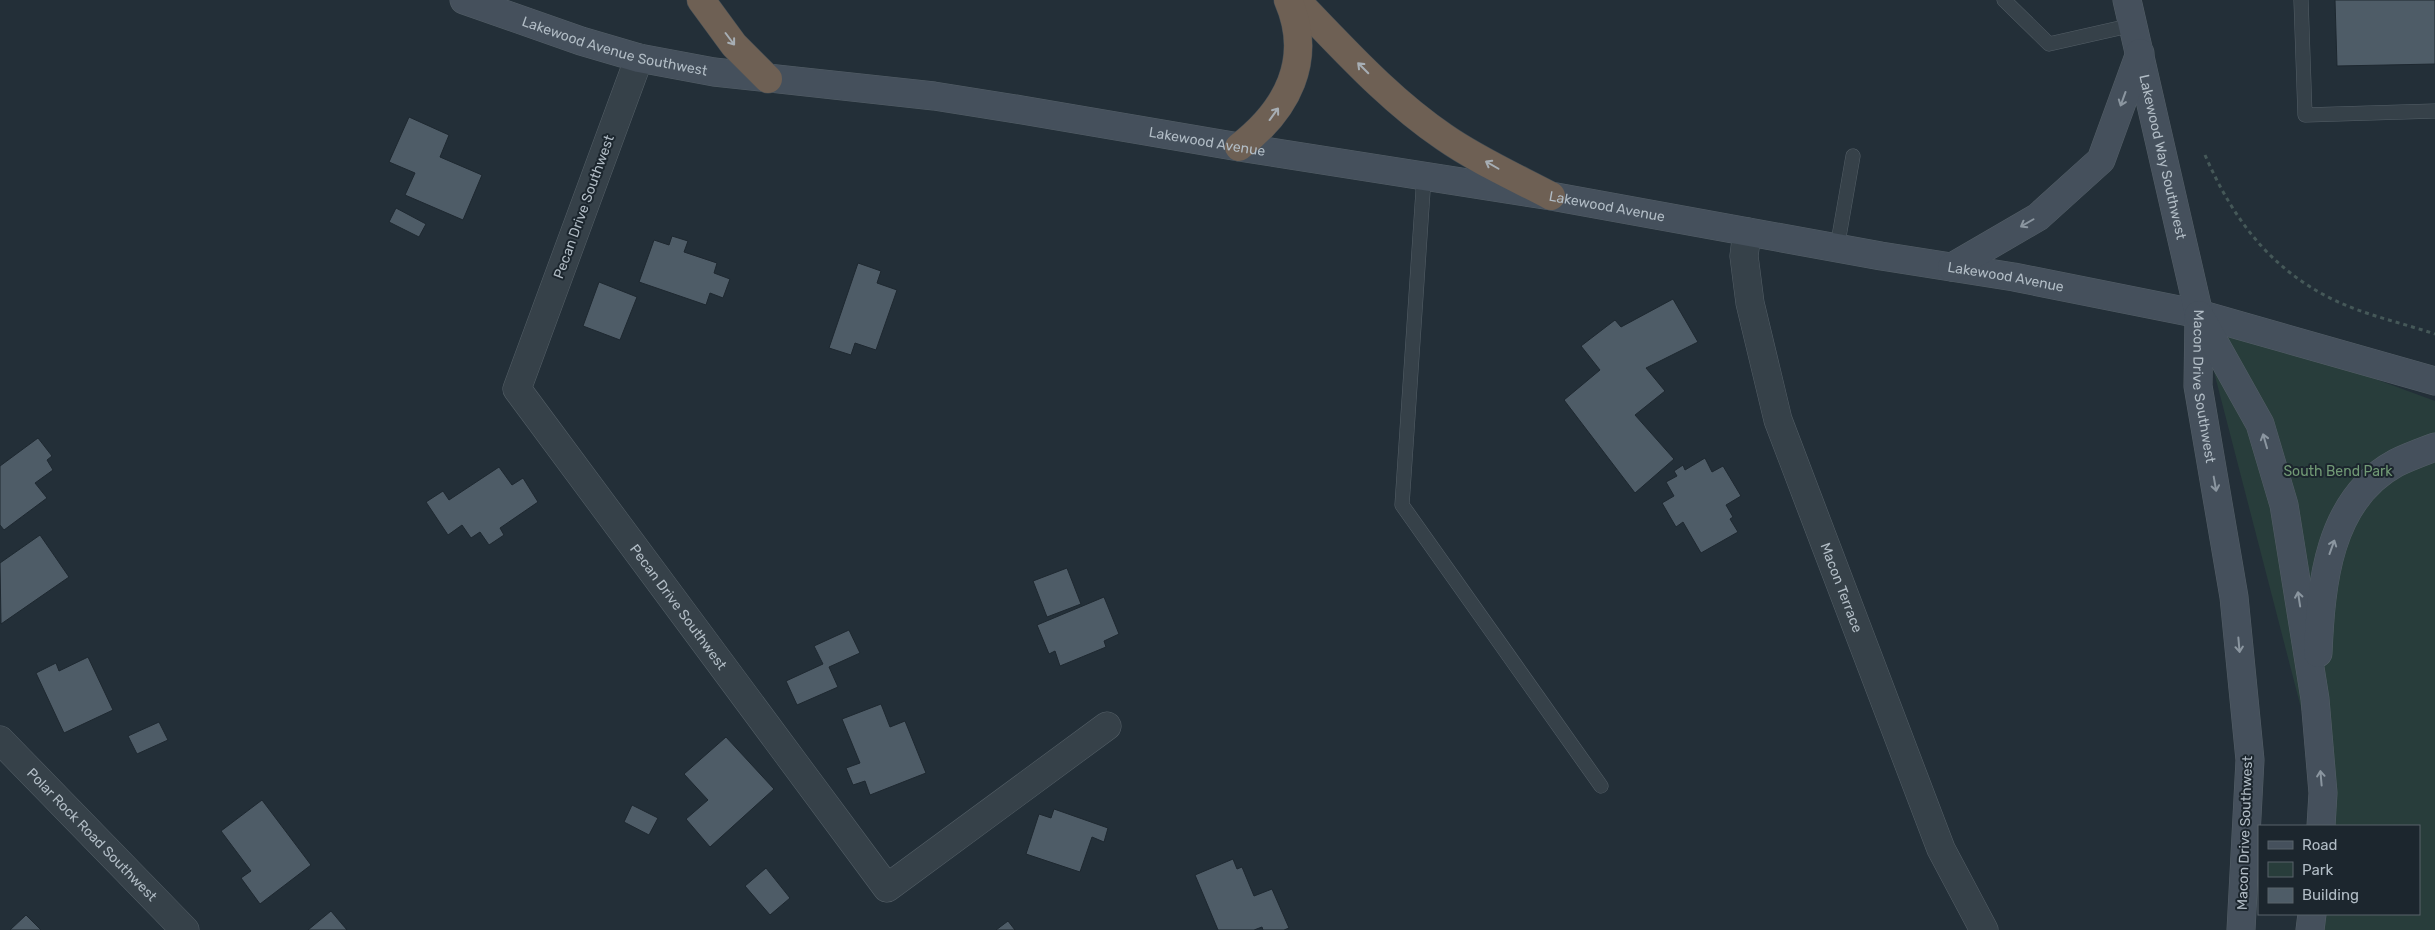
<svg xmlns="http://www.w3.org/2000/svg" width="2435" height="930" viewBox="0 0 2435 930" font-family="Rubik,sans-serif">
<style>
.green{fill:#283d3b}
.building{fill:#4e5c67;stroke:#1e2830}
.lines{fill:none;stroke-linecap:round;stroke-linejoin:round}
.lane-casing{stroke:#545f67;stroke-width:15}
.street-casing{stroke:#545f67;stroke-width:29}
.secondary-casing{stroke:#545f67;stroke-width:29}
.highway-casing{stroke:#414c54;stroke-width:29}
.path{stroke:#455858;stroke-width:3;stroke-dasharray:4 4;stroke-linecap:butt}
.lane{stroke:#364149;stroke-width:14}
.street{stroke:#364149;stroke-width:28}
.secondary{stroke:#45505c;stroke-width:28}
.highway{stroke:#6e6054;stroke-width:28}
.oneway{stroke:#a7aeb4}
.oneway2{stroke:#8b96a0}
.labels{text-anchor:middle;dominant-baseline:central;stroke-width:4;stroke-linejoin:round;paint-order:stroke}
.street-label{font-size:14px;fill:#b1bcc5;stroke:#1c262e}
.park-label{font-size:14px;fill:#719975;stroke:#1c262e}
</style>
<rect width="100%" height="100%" fill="#232f38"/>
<!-- green -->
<polygon class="green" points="2199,314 2435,401 2435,930 2309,930 2310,914 2419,914 2419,826 2319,826 2323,793"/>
<!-- building -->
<g class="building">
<polygon points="2335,0 2435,0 2435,64 2337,66"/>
<polygon points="409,117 449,135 440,157 482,175 463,220 405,195 415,173 389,162"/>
<polygon points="396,208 426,224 419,237 389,222"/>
<polygon points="672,236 688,241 684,252 717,263 714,273 730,279 723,298 710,293 706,305 639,282 654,240 669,245"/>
<polygon points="858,263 881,271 877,283 897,290 876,350 855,343 851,355 829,348"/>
<polygon points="599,282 637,297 620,340 583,326"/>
<polygon points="1673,299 1698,342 1646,368 1665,391 1635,415 1674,459 1635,493 1564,400 1600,370 1581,346 1615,320 1621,327"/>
<polygon points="38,438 52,456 47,460 53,470 35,483 47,498 4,530 0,525 0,466"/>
<polygon points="1705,458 1712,472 1723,466 1741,496 1726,505 1733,517 1730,519 1738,532 1701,553 1683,522 1676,527 1662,503 1674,496 1666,482 1677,476 1674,471 1683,465 1685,470"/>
<polygon points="499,467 512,485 523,478 538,502 500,528 504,535 489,545 480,532 471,538 462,525 448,535 426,502 443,491 449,500"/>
<polygon points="40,535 69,577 1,624 0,563"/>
<polygon points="1067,568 1081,604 1047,617 1033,581"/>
<polygon points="1104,597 1119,634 1104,641 1106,647 1060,666 1055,651 1049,654 1037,625"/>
<polygon points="849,630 860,653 829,667 838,687 797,705 786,681 823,664 814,646"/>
<polygon points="88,657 113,710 64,733 36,673 56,663 59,671"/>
<polygon points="881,704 890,727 905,721 926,773 870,795 865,781 853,785 846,768 860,763 842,719"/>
<polygon points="159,722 168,740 137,754 128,736"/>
<polygon points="726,737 774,789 710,847 686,819 708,800 684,774"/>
<polygon points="262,800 311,865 260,904 241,878 251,871 221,831"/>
<polygon points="632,805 658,818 649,835 624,822"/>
<polygon points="1054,809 1108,828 1104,842 1092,837 1080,872 1026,854 1039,814 1051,818"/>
<polygon points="1233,859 1237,869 1242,867 1254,896 1272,889 1289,928 1284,930 1263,930 1262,927 1254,930 1218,930 1195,875"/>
<polygon points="766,868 790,898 770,915 745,886"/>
<polygon points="331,911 347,930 308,930"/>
<polygon points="26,915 41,930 10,930"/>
<polygon points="1008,921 1015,930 996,930"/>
</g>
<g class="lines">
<defs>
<g id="lane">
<polyline points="2004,0 2049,44 2133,25"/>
<polyline points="2301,0 2305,115 2435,111"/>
<polyline points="1424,176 1402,505 1601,786"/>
<polyline points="1837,248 1853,156"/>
</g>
<g id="street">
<path id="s1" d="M639 58 517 389 887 888 1107 726"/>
<path id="s2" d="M1747 232 1744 256 1750 303 1778 420 1941 849 1984 930"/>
<path id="s3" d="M0 740 185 930"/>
</g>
<g id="secondary">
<path id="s4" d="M464 0 581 41 639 58 714 72 934 96 1022 110 1239 147 1551 196 1881 256 2014 277 2199 314 2435 381"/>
<path id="s5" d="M2127 0 2199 314 2198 386 2234 597 2250 760 2241 930"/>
<polyline points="1952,267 2038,217 2101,160 2140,53"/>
<polyline points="2199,315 2260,424 2284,505 2315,699 2323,793 2321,826"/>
<path d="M2318 653C2321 584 2328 500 2396 463 2408 457 2422 452 2435 447"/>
<polyline points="2310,930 2312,914"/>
</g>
<g id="highway">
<polyline points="701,0 734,45 768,79"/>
<path d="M1296 0C1343 48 1388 99 1444 137 1477 160 1515 177 1551 196"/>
<path d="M1239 147C1287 110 1314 60 1288 0"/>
</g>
</defs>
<!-- lane casing -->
<use href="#lane" class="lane-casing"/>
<!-- street casing -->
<use href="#street" class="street-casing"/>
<!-- secondary casing -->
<use href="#secondary" class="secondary-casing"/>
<!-- highway casing -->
<use href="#highway" class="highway-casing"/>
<!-- path -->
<path class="path" d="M2205 155C2233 219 2270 269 2334 300 2365 315 2402 323 2435 334"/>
<!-- lane -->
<use href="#lane" class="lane"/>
<!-- street -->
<use href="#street" class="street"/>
<!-- secondary -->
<use href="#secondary" class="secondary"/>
<!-- highway -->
<use href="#highway" class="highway"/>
</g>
<!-- one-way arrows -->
<defs><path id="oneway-shaft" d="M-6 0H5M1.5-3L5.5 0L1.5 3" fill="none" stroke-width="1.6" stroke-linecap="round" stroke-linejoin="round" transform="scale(1.25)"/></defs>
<g class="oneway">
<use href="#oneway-shaft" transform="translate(730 39) rotate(53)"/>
<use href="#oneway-shaft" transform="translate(1363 68) rotate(-135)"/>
<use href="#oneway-shaft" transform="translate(1274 114) rotate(-54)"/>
<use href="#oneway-shaft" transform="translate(1492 165) rotate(-150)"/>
</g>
<g class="oneway2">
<use href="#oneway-shaft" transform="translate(2123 99) rotate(110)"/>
<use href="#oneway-shaft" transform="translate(2027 223) rotate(150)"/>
<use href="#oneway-shaft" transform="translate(2265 441) rotate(-106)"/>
<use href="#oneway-shaft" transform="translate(2215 484) rotate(80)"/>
<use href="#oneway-shaft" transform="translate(2332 547) rotate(-70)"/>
<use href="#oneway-shaft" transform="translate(2299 599) rotate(-99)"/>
<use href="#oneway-shaft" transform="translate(2239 645) rotate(85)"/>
<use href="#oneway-shaft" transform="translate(2321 778) rotate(-95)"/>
</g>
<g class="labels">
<!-- street labels -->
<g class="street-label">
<text stroke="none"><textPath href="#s4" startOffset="158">Lakewood Avenue Southwest</textPath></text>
<text stroke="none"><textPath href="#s4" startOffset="759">Lakewood Avenue</textPath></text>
<text stroke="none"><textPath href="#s5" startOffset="161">Lakewood Way Southwest</textPath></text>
<text stroke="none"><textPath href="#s4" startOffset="1164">Lakewood Avenue</textPath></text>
<text transform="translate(584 207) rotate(-70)">Pecan Drive Southwest</text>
<text stroke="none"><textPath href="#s4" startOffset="1569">Lakewood Avenue</textPath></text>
<text stroke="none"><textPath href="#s5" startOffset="395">Macon Drive Southwest</textPath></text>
<text stroke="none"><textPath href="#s2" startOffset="371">Macon Terrace</textPath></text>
<text stroke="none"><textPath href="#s1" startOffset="624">Pecan Drive Southwest</textPath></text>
<text transform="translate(2245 833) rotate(-88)">Macon Drive Southwest</text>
<text stroke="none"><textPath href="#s3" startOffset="132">Polar Rock Road Southwest</textPath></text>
</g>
<!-- park labels -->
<g class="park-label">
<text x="2338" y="471">South Bend Park</text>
</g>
</g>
<!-- legend -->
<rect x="2258" y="825" width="162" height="90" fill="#1c262e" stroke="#58626a"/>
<rect x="2268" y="841" width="25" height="8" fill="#45505c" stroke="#58626a"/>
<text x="2302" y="850" font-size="15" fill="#b1bcc5">Road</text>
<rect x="2268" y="862" width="25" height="15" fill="#283d3b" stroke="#58626a"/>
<text x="2302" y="875" font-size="15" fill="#b1bcc5">Park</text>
<rect x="2268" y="888" width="25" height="15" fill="#4e5c67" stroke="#58626a"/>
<text x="2302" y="900" font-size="15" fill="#b1bcc5">Building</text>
</svg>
